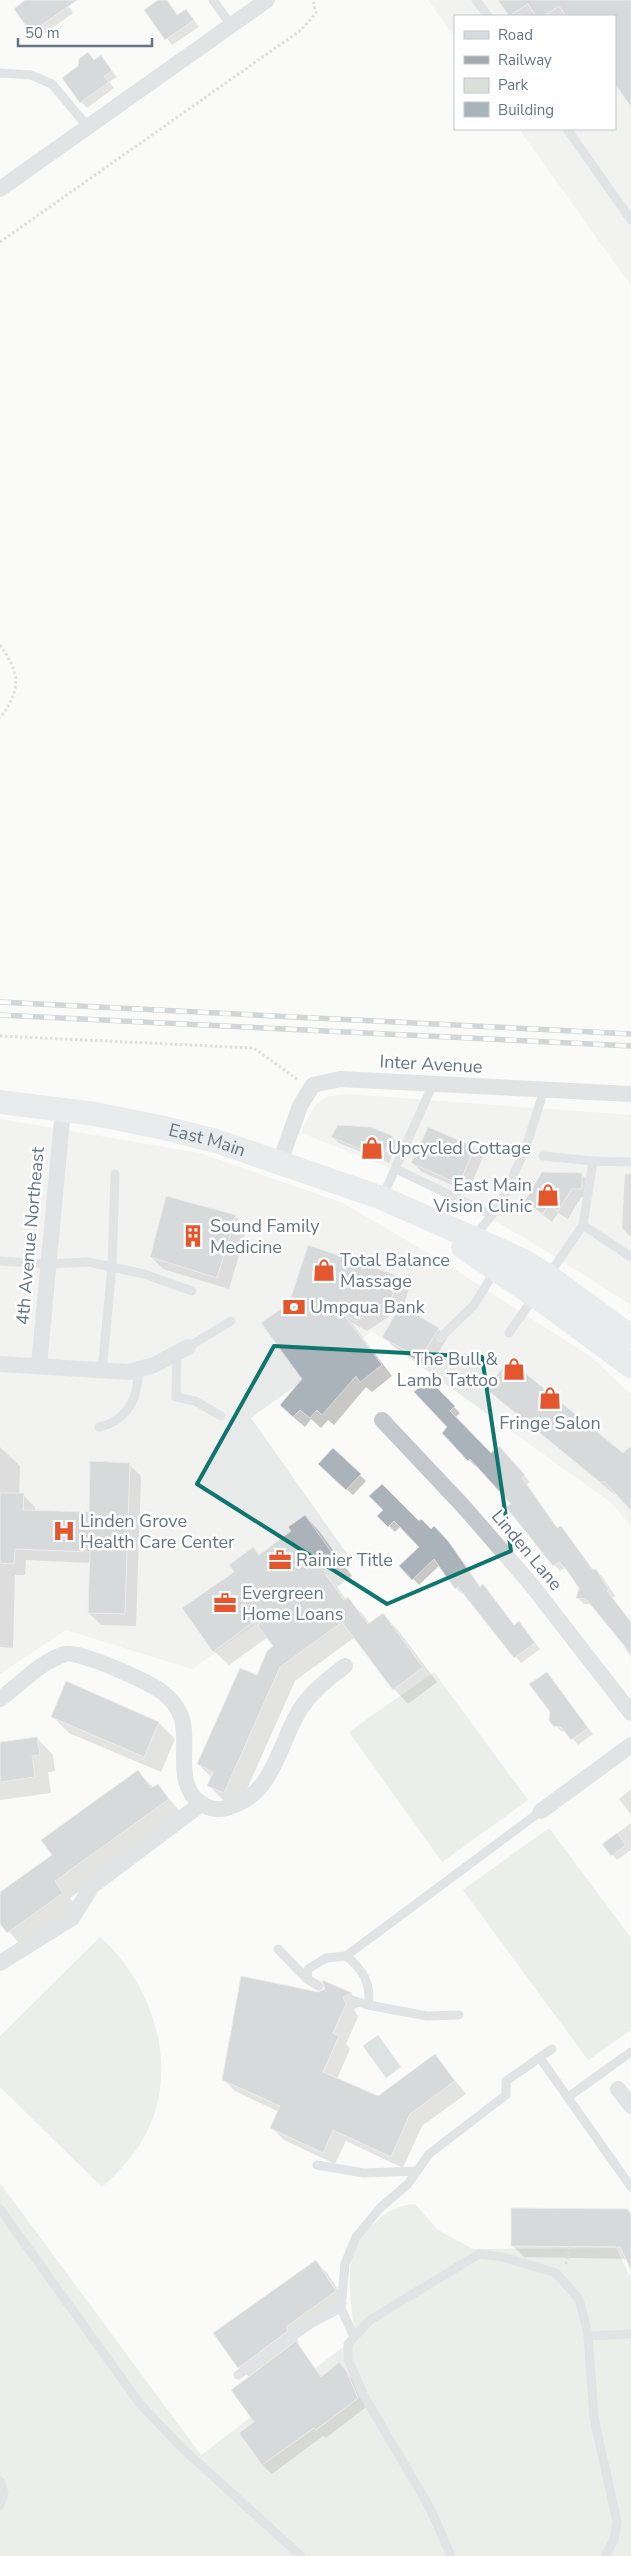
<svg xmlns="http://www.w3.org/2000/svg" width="631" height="2556" viewBox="0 0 631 2556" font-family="'Nunito Sans',sans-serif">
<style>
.built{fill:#e8e9e9}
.green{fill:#dadfd7}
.water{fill:#bbc7cb}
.shadow{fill:#0003}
.building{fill:#aab3b9;stroke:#dcdcda}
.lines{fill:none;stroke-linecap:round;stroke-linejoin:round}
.path{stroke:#bbbfc2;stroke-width:3;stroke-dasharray:2.5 2.5;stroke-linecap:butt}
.lane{stroke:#c3c8cc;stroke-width:9}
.street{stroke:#c3c8cc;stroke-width:16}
.secondary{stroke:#d6dbdf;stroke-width:24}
.rail-casing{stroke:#a2aab0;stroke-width:5.5}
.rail{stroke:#fff;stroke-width:4;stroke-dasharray:11;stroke-linecap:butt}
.marked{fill:none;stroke:#0f766e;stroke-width:4;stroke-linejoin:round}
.labels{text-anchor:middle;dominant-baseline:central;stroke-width:5;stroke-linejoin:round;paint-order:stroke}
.street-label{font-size:18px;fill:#657683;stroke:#fff}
.poi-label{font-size:18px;fill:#657683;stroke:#fff;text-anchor:start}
</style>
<rect width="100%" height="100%" fill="#fafaf8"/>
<!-- built -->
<g class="built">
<polygon points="428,0 631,0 631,286 519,129 615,129 615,16 455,16 455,38"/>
<polygon points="347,1094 631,1115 631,1305 530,1241 424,1182 302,1133 303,1127 316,1104 329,1096"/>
<polygon points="0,1119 200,1153 343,1203 440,1260 593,1358 631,1395 631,1526 610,1502 372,1331 251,1418 350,1558 192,1669 66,1630 0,1674"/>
</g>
<!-- green -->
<g class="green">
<polygon points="434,1672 528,1800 442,1862 349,1732"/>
<polygon points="549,1828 631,1938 631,2030 588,2060 463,1890"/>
<path d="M100 1937C157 1988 184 2079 138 2147 128 2162 115 2175 102 2187L0 2087V2036Z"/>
<path d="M0 2183 201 2455 355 2338C352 2306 342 2266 361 2236 364 2231 370 2227 375 2223 387 2211 398 2205 415 2204L438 2230 473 2249 616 2248 631 2279V2556H0Z"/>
</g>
<!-- water -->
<polygon class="water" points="378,2035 401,2067 386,2078 363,2046"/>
<!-- shadow -->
<g class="shadow">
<polygon points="27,0 64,0 73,13 38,38 32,32"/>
<polygon points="160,0 167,0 178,15 186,10 199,27 172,45 146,10"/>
<polygon points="499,0 631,0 631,105 615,82 615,16 537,16 536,14 533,16 511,16"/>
<polygon points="95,61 106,63 117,77 109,82 114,88 87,108 81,102 79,67"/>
<polygon points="333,1137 392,1137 398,1143 389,1163 339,1143"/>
<polygon points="474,1148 483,1157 468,1192 422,1172 413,1163"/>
<polygon points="581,1174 590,1183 590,1197 581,1197 568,1219 558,1213 552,1222 526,1202"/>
<polygon points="625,1174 631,1174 631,1237 622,1228"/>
<polygon points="235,1216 247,1228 229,1289 163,1269 151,1257"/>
<polygon points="309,1247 399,1278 409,1288 403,1308 438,1329 447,1338 430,1368 393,1346 384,1336 399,1310 367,1331 351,1322 392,1376 372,1392 366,1387 334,1425 328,1420 321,1428 311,1419 305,1427 292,1416 304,1379 290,1304"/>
<polygon points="428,1380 460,1413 455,1418 491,1455 505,1454 530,1482 527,1484 558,1529 560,1527 566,1533 594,1571 602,1576 615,1596 612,1598 631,1624 631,1657 624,1647 626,1646 593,1604 584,1604 578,1598 580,1588 566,1567 560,1571 554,1565 513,1504 477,1464 475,1466 443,1433 449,1427"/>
<polygon points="488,1389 623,1455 631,1453 631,1508 616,1492 614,1494"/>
<polygon points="0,1447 20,1466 19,1495 23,1495 35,1507 35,1512 90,1514 129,1464 141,1476 136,1626 101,1625 89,1613 91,1563 26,1560 25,1575 15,1575 13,1648 0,1647"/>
<polygon points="333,1449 366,1481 353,1495 319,1464"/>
<polygon points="305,1516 319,1531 352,1576 337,1587 346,1600 362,1613 370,1624 383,1615 397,1629 437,1682 408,1704 394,1689 355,1637 295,1681 239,1807 223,1800 208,1785 212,1778 198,1764 258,1677 275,1647 268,1637 229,1665 214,1651 235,1572 253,1549 260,1555 292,1532"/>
<polygon points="379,1516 419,1523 431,1530 434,1527 454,1549 481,1588 514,1626 519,1623 540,1649 521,1663 464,1592 462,1594 456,1588 440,1565 419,1585 401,1566 421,1547 401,1526 395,1532"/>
<polygon points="547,1673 593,1734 578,1745 567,1732 561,1731 557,1727 567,1729 551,1711"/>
<polygon points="52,1716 159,1723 175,1739 161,1772 69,1733"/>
<polygon points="37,1738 53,1755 55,1771 48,1772 51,1793 0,1800 0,1743"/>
<polygon points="138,1772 154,1788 157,1785 184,1816 70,1898 79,1909 24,1949 0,1921 0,1894 53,1855"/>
<polygon points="631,1789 631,1815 619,1799"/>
<polygon points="631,1823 631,1850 617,1860 603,1844"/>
<polygon points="324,1982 351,1994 362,2005 354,2009 358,2017 346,2044 350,2049 337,2079 378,2098 435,2056 466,2094 422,2126 403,2168 346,2141 335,2164 284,2140 272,2128 279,2112 235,2091 223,2079 326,1989"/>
<polygon points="627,2210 631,2214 631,2267 627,2259 524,2257 512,2245"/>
<polygon points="316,2262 328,2274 347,2304 297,2339 299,2343 297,2345 322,2377 339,2364 356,2383 366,2407 326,2438 323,2436 272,2474 262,2465 249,2377 239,2367"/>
</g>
<!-- building -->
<g class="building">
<polygon points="25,0 77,0 31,33 14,9"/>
<polygon points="158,0 167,0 177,15 186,9 194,20 165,40 144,10"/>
<polygon points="498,0 631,0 631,107 615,84 615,16 566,16 559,6 544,16 536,16 528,4 509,16"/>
<polygon points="88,52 94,60 101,55 112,71 104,76 109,82 80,103 62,78 78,66 79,59"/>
<polygon points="338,1125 371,1127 393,1136 382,1158 331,1137"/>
<polygon points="428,1127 475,1147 459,1184 411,1163"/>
<polygon points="542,1172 582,1173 582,1189 572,1189 558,1211 548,1205 543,1214 524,1202"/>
<polygon points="166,1196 236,1215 217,1278 150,1257"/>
<polygon points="308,1245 399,1276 392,1297 356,1321 344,1315 382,1365 360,1382 356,1376 322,1415 317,1410 310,1418 300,1410 293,1417 280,1405 302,1379 261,1323 289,1303"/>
<polygon points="401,1305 439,1328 420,1359 382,1337"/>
<polygon points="509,1360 623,1453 631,1446 631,1511 604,1481 601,1483 486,1389"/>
<polygon points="428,1379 455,1406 450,1411 491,1453 499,1446 525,1475 522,1478 557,1528 561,1526 593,1570 596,1569 609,1590 607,1591 631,1622 631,1654 586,1599 576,1598 579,1588 566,1569 559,1562 553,1566 506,1507 511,1504 470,1459 468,1461 442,1433 447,1427 414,1392"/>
<polygon points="333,1448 361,1474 346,1490 318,1464"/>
<polygon points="90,1461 130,1463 125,1614 88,1613 90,1552 15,1549 14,1564 0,1563 0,1493 24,1493 23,1510 89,1512"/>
<polygon points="382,1484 419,1521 421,1519 431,1529 434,1526 448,1541 480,1587 483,1584 514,1625 519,1621 535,1643 514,1658 458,1587 455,1589 434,1559 412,1580 399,1566 419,1547 394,1521 388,1527 377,1516 383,1510 369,1496"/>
<polygon points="305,1515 338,1561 324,1572 344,1600 348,1597 368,1624 383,1613 423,1667 393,1690 342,1622 280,1667 224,1793 207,1786 213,1772 197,1764 240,1668 257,1675 267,1651 273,1646 258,1626 263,1615 213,1652 182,1608 234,1572 229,1565 253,1547 259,1555 291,1531 288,1527"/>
<polygon points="547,1672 588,1728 571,1740 561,1727 553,1726 549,1720 550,1712 529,1684"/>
<polygon points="66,1681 159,1722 144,1757 51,1717"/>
<polygon points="37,1737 40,1755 32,1756 35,1777 0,1782 0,1742"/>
<polygon points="138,1770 151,1788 158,1784 169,1799 55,1881 63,1893 7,1933 0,1924 0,1892 52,1855 41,1840"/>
<polygon points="617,1833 626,1845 611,1856 602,1844"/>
<polygon points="241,1976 318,1992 325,1989 322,1980 352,1993 343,1997 346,2004 333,2033 339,2036 323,2072 378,2096 435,2054 455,2081 410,2114 391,2157 333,2130 323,2153 270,2128 280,2106 222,2080"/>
<polygon points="511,2208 628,2209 631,2215 631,2270 620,2247 511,2246"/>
<polygon points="316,2260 336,2291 286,2327 288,2331 238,2368 213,2333"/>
<polygon points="296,2341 321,2377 339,2362 347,2372 358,2398 316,2430 314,2428 262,2465 239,2433 254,2422 231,2390"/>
</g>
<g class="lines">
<!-- path -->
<g class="path">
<polyline points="0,242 301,30 316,13 313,0"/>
<path d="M0 645C21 674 21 690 0 718"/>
<polyline points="0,1036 254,1048 298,1080"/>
<polyline points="566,2264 570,2247"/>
</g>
<!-- lane -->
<g class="lane">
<polyline points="213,0 231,25"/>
<polyline points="476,0 488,16"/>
<polyline points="0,73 31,75 52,84 88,127"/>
<polyline points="567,129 631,220"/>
<polyline points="543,1156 593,1161"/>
<polyline points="396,1169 492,1215"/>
<polyline points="382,1198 433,1084"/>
<polyline points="583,1225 631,1257"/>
<polyline points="474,1237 500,1205 526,1147 544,1090"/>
<polyline points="0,1261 47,1264 88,1262 144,1274 192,1291"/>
<polyline points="548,1276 583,1225 593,1161 631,1162"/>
<polyline points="509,1333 535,1296"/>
<polyline points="440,1338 474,1305 495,1271"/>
<polyline points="188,1347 231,1321"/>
<polyline points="177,1353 176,1397 195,1401 221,1416"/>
<polyline points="102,1371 112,1267 115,1174"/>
<path d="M99 1427C128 1421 139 1396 138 1370"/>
<polyline points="278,1949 307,1979"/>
<path d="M346 1956C362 1968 372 1985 368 2005L349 1999"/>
<polyline points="319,1986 307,1979 308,1969 326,1958 346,1956 541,1811"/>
<polyline points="368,2005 427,2016 459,2015"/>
<polyline points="540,2058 631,2187"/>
<polyline points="568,2097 631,2052"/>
<polyline points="317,2165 364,2173 417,2171"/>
<polyline points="0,2209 140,2404 181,2447 301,2556"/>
<polyline points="588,2336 631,2334"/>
<polyline points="354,2337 341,2308 345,2264 356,2237 380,2208 408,2184 429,2154 506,2095 506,2081 552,2049"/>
<polyline points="238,2375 306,2326 341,2308"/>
<polyline points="0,2481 4,2493 0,2505"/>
<polyline points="451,2556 430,2508 364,2396 348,2359 348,2344 370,2320 479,2254 503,2257 556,2273 579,2299 588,2334 594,2418 617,2522 614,2540 605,2556"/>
</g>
<!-- street -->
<g class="street">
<polyline points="0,189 267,0"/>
<polyline points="280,1162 300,1106 313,1085 340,1079 631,1094"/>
<polyline points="0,1364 129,1372 154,1365 188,1347"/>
<polyline points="39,1365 63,1110"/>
<polyline points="382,1420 464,1507 530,1583 631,1713"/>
<path d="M0 1699C21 1684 39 1662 65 1654 79 1650 149 1682 162 1692 170 1698 177 1706 181 1716 191 1743 172 1785 202 1804 212 1811 224 1810 235 1805 275 1790 280 1740 301 1708 313 1690 328 1679 345 1666"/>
<polyline points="541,1811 631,1745"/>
<polyline points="0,1963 72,1918 92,1886 201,1804"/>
<polyline points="618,2089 631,2106"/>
</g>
<!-- secondary -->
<g class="secondary">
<path id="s1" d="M0 1102 95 1114 164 1128 216 1141 382 1198 522 1260 548 1276 631 1337"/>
<polyline points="463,1247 547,1304 631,1366"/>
</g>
<defs>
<g id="rail">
<polyline points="0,1002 631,1034"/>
<polyline points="0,1015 631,1046"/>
</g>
</defs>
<!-- rail casing -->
<use href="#rail" class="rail-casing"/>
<!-- rail -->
<use href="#rail" class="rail"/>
</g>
<!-- marked area -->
<path d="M0 0H631V2556H0ZM274 1346 482 1357 511 1551 387 1604 197 1484Z" fill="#fafaf8" fill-opacity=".55" fill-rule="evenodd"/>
<path class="marked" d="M274 1346 482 1357 511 1551 387 1604 197 1484Z"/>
<!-- icons -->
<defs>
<symbol id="shop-bare" viewBox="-9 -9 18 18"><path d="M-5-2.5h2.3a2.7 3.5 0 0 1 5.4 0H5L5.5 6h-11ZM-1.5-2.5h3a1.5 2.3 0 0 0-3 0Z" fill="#e4572e" stroke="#fff" stroke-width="2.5" paint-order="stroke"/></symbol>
<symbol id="building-bare" viewBox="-9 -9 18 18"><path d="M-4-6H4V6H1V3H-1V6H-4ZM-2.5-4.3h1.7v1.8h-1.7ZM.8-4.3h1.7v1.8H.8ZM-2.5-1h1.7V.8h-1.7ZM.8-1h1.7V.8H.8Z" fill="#e4572e" stroke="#fff" stroke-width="2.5" paint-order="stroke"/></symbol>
<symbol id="bank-bare" viewBox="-9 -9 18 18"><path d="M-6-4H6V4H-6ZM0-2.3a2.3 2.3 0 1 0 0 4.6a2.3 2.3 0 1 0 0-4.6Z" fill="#e4572e" stroke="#fff" stroke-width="2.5" paint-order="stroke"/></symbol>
<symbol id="hospital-bare" viewBox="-9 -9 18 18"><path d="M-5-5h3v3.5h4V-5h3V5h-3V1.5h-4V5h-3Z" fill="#e4572e" stroke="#fff" stroke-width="2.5" paint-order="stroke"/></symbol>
<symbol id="office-bare" viewBox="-9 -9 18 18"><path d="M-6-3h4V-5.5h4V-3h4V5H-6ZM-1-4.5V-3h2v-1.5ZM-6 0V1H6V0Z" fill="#e4572e" stroke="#fff" stroke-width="2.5" paint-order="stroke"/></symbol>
</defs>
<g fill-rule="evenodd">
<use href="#shop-bare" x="356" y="1132" width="32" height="32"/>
<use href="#shop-bare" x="532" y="1179" width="32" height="32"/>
<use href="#building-bare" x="177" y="1220" width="32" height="32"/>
<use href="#shop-bare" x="308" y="1254" width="32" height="32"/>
<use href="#bank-bare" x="278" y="1291" width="32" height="32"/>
<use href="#shop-bare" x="498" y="1353" width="32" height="32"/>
<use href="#shop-bare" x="534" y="1382" width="32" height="32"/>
<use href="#hospital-bare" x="48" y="1515" width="32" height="32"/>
<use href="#office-bare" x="264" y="1544" width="32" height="32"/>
<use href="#office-bare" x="209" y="1587" width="32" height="32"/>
</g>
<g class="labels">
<!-- street labels -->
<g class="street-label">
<text transform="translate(431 1064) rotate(3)">Inter Avenue</text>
<text stroke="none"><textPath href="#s1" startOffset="211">East Main</textPath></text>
<text transform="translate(30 1236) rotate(-85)">4th Avenue Northeast</text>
<text transform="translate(527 1550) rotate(50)">Linden Lane</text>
</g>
<!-- poi labels -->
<g class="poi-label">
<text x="388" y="1148">Upcycled Cottage</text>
<text x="532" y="1185" text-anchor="end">East Main<tspan x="532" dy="21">Vision Clinic</tspan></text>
<text x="210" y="1226">Sound Family<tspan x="210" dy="21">Medicine</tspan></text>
<text x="340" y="1260">Total Balance<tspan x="340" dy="21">Massage</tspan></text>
<text x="310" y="1307">Umpqua Bank</text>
<text x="498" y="1359" text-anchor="end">The Bull &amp;<tspan x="498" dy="21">Lamb Tattoo</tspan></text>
<text x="550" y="1423" text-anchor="middle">Fringe Salon</text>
<text x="80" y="1521">Linden Grove<tspan x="80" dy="21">Health Care Center</tspan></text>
<text x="296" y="1560">Rainier Title</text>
<text x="242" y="1593">Evergreen<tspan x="242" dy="21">Home Loans</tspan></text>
</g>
</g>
<!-- legend -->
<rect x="454" y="15" width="162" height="115" fill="#ffffff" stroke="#c1c8cd"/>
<rect x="464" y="31" width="25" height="8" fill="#d6dbdf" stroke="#c1c8cd"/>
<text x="498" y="40" font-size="15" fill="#657683">Road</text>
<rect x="464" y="56" width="25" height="8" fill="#a2aab0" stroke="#c1c8cd"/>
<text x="498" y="65" font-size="15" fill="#657683">Railway</text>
<rect x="464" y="78" width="25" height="15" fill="#dadfd7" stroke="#c1c8cd"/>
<text x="498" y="90" font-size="15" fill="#657683">Park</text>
<rect x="464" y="102" width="25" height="15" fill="#aab3b9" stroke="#c1c8cd"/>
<text x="498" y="115" font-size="15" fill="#657683">Building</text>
<!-- scale -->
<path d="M18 38v8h134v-8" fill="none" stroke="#657683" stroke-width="2.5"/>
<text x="25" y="38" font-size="15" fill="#657683" stroke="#ffffff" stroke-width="4" paint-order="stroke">50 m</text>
</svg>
